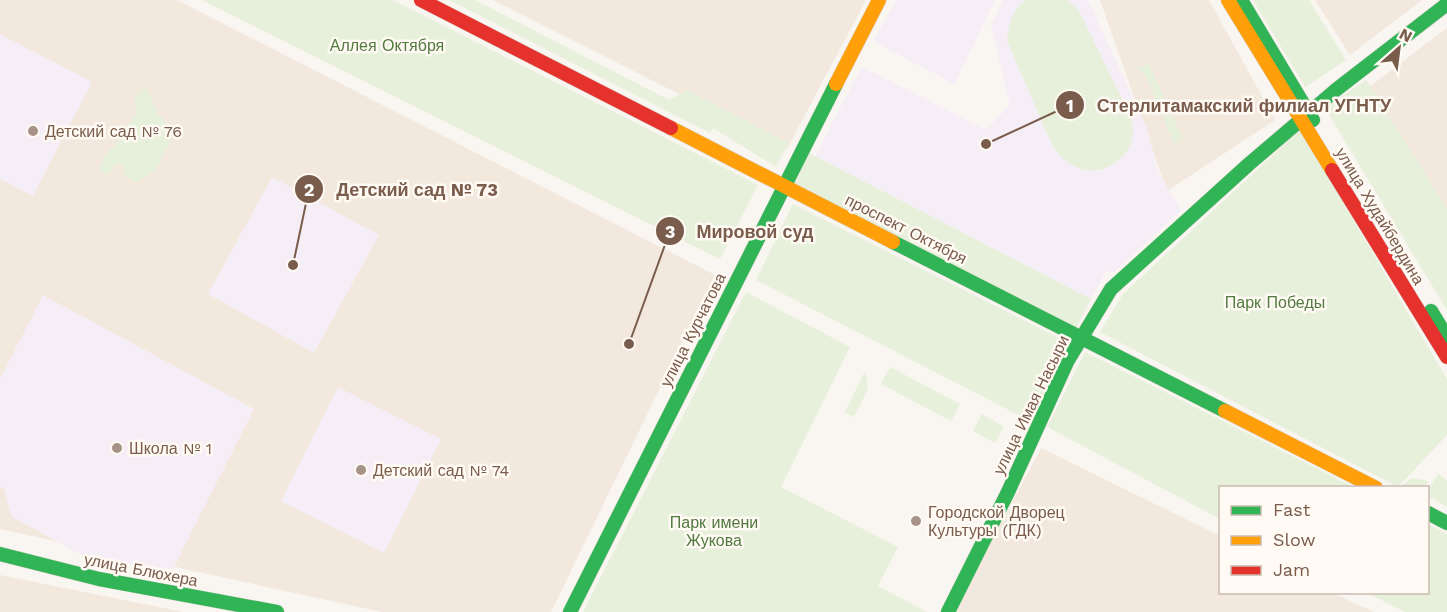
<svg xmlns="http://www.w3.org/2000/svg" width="1447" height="612" viewBox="0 0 1447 612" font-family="'Work Sans',sans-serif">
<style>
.residential{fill:#f2e8de}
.education{fill:#f6eef6}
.green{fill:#e7f0db}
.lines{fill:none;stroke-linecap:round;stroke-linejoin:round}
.fast-casing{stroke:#d9d2cb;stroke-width:15}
.slow-casing{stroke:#d9d2cb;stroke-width:15}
.jam-casing{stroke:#d9d2cb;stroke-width:15}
.fast{stroke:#30b455;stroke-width:14}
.slow{stroke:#ff9f0a;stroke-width:14}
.jam{stroke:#e5322d;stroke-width:14}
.poi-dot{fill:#a69286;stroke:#fffaf3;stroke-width:2}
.labels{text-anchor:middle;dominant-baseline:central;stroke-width:5;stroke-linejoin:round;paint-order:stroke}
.park-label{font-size:16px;fill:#537a41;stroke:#fffaf3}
.poi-label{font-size:16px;fill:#7a5c4d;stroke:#fffaf3;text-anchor:start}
.street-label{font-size:16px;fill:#7a5c4d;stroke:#fffaf3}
.leader{fill:none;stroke:#7a5c4d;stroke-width:2}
.callout-dot{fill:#7a5c4d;stroke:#fffaf3;stroke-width:2}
.mark-label{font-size:18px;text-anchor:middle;font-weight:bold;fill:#fff}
.callout-label{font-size:18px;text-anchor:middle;font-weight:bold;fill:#7a5c4d;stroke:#fffaf3;stroke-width:5;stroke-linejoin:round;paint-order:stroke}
</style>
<rect width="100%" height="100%" fill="#f9f5f0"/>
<!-- residential -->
<g class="residential">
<polygon points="0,0 177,0 715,275 551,612 382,612 0,529"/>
<polygon points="493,0 866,0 787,149"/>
<polygon points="1100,0 1209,0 1275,120 1167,191"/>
<polygon points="1315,0 1422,0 1350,55"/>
<polygon points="1447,28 1447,212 1368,88"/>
<polygon points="1041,448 1220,536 1220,592 1333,593 1374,612 954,612"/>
<polygon points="0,575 183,612 0,612"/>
</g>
<!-- education -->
<g class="education">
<polygon points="897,0 995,0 954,84 873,41"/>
<polygon points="1003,0 1088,0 1148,131 1158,171 1181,210 1115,272 1106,271 1091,299 815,156 862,67 986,130 1010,105 991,25"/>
<polygon points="0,34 92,82 33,196 0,179"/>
<polygon points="272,177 379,235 314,353 208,294"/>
<polygon points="43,295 254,409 173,569 87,558 11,516 4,489 0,487 0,379"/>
<polygon points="338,387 441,439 384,553 281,501"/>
</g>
<!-- green -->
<g class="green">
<polygon points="202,0 393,0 758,185 720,259"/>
<polygon points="449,0 475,0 669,100 687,90 789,143 776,167 713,128 710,133"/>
<path d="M1027 0H1067L1078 9 1131 117C1132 121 1133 126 1133 131 1133 159 1099 180 1074 166 1065 162 1059 154 1053 147L1007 41C1008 27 1013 6 1027 0Z"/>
<polygon points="1253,0 1309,0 1346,60 1305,87"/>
<polygon points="1149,64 1183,139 1174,144 1145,74 1137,68"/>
<polygon points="1366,80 1447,208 1447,310 1325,108"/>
<polygon points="147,89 157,112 171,130 171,139 155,171 136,182 125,176 123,164 116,163 108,175 98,171 106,154 118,142 137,112 134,100 140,91"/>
<polygon points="1300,130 1447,379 1447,435 1398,487 1100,332 1123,294"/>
<polygon points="809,153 1091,299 1076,329 793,184"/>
<polygon points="793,204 1069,343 1030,421 756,280"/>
<polygon points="746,292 850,347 781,487 898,547 878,586 927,612 583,612"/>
<polygon points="1085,352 1354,487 1220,488 1220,519 1051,429 1048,426"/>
<polygon points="890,367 960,404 951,421 881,384"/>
<polygon points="865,371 868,389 854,417 845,412"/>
<polygon points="982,414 1004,427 995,443 973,431"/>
<polygon points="1004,453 1012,457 1002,475 995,471"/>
<polygon points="1439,474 1447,481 1447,507 1428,496 1431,484"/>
<polygon points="1412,478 1428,481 1425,487 1408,487 1403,485"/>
<polygon points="1428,524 1447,534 1447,612 1405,612 1367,593 1428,592"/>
</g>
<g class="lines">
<defs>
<g id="fast">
<polyline points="1241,0 1313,120"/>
<polyline points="893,242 1225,411"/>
<polyline points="1431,311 1447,337"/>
<polyline points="1428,513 1447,523"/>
<polyline points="0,554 99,579 277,612"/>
<polyline points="570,612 836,84"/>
<polyline points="948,612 1008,492 1067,362 1111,289 1249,164 1337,89 1447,4"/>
</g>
<g id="slow">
<polyline points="1228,0 1332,170"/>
<polyline points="836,84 879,0"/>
<polyline points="671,128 893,242"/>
<polyline points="1225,411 1376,488"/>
</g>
<g id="jam">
<polyline points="421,0 671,128"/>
<polyline points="1332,170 1447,357"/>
</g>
</defs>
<!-- fast casing -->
<use href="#fast" class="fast-casing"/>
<!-- slow casing -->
<use href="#slow" class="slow-casing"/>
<!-- jam casing -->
<use href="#jam" class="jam-casing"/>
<!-- fast -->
<use href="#fast" class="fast"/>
<!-- slow -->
<use href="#slow" class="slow"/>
<!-- jam -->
<use href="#jam" class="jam"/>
</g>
<!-- markers -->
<g class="poi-dot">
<circle cx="33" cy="131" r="6"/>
<circle cx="117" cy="448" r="6"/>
<circle cx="361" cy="470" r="6"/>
<circle cx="916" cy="521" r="6"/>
</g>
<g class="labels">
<!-- park labels -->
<g class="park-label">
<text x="387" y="45">Аллея Октября</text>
<text x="1275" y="302">Парк Победы</text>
<text x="714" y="522">Парк имени<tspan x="714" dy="18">Жукова</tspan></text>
</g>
<!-- poi labels -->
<g class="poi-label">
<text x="45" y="131">Детский сад № 76</text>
<text x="129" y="448">Школа № 1</text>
<text x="373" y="470">Детский сад № 74</text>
<text x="928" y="512">Городской Дворец<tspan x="928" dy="18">Культуры (ГДК)</tspan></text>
</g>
<!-- street labels -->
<g class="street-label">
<text transform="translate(1380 216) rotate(59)">улица Худайбердина</text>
<text transform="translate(906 229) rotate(27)">проспект Октября</text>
<text transform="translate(693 330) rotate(-63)">улица Курчатова</text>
<text transform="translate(1031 405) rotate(-64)">улица Имая Насыри</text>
<text transform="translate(141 570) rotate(11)">улица Блюхера</text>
</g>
</g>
<!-- callouts -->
<path class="leader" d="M986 144L1070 105M293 265L309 189M629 344L670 231"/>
<g class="callout-dot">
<circle cx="986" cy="144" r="6"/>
<circle cx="293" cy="265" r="6"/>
<circle cx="629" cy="344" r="6"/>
<circle cx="1070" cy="105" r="15"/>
<circle cx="309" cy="189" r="15"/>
<circle cx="670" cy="231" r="15"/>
</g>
<g class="mark-label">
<text x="1070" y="112">1</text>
<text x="309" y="196">2</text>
<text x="670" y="238">3</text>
</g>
<g class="callout-label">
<text x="1244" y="112">Стерлитамакский филиал УГНТУ</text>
<text x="417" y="196">Детский сад № 73</text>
<text x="755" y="238">Мировой суд</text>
</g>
<!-- legend -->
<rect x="1219" y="486" width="210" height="108" fill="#fffaf3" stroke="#cabbb1" stroke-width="1.5"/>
<rect x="1231" y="506" width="30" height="9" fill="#30b455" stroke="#cabbb1" stroke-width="1.5"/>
<text x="1273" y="516" font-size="18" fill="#7a5c4d">Fast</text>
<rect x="1231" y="536" width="30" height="9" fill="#ff9f0a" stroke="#cabbb1" stroke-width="1.5"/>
<text x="1273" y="546" font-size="18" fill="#7a5c4d">Slow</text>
<rect x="1231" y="566" width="30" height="9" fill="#e5322d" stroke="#cabbb1" stroke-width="1.5"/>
<text x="1273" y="576" font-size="18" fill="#7a5c4d">Jam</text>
<!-- north arrow -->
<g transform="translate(1399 48) rotate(28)" stroke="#fffaf3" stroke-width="4.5" paint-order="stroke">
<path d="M0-4.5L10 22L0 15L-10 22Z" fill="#7a5c4d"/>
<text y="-9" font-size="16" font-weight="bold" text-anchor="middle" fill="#7a5c4d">N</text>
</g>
</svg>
